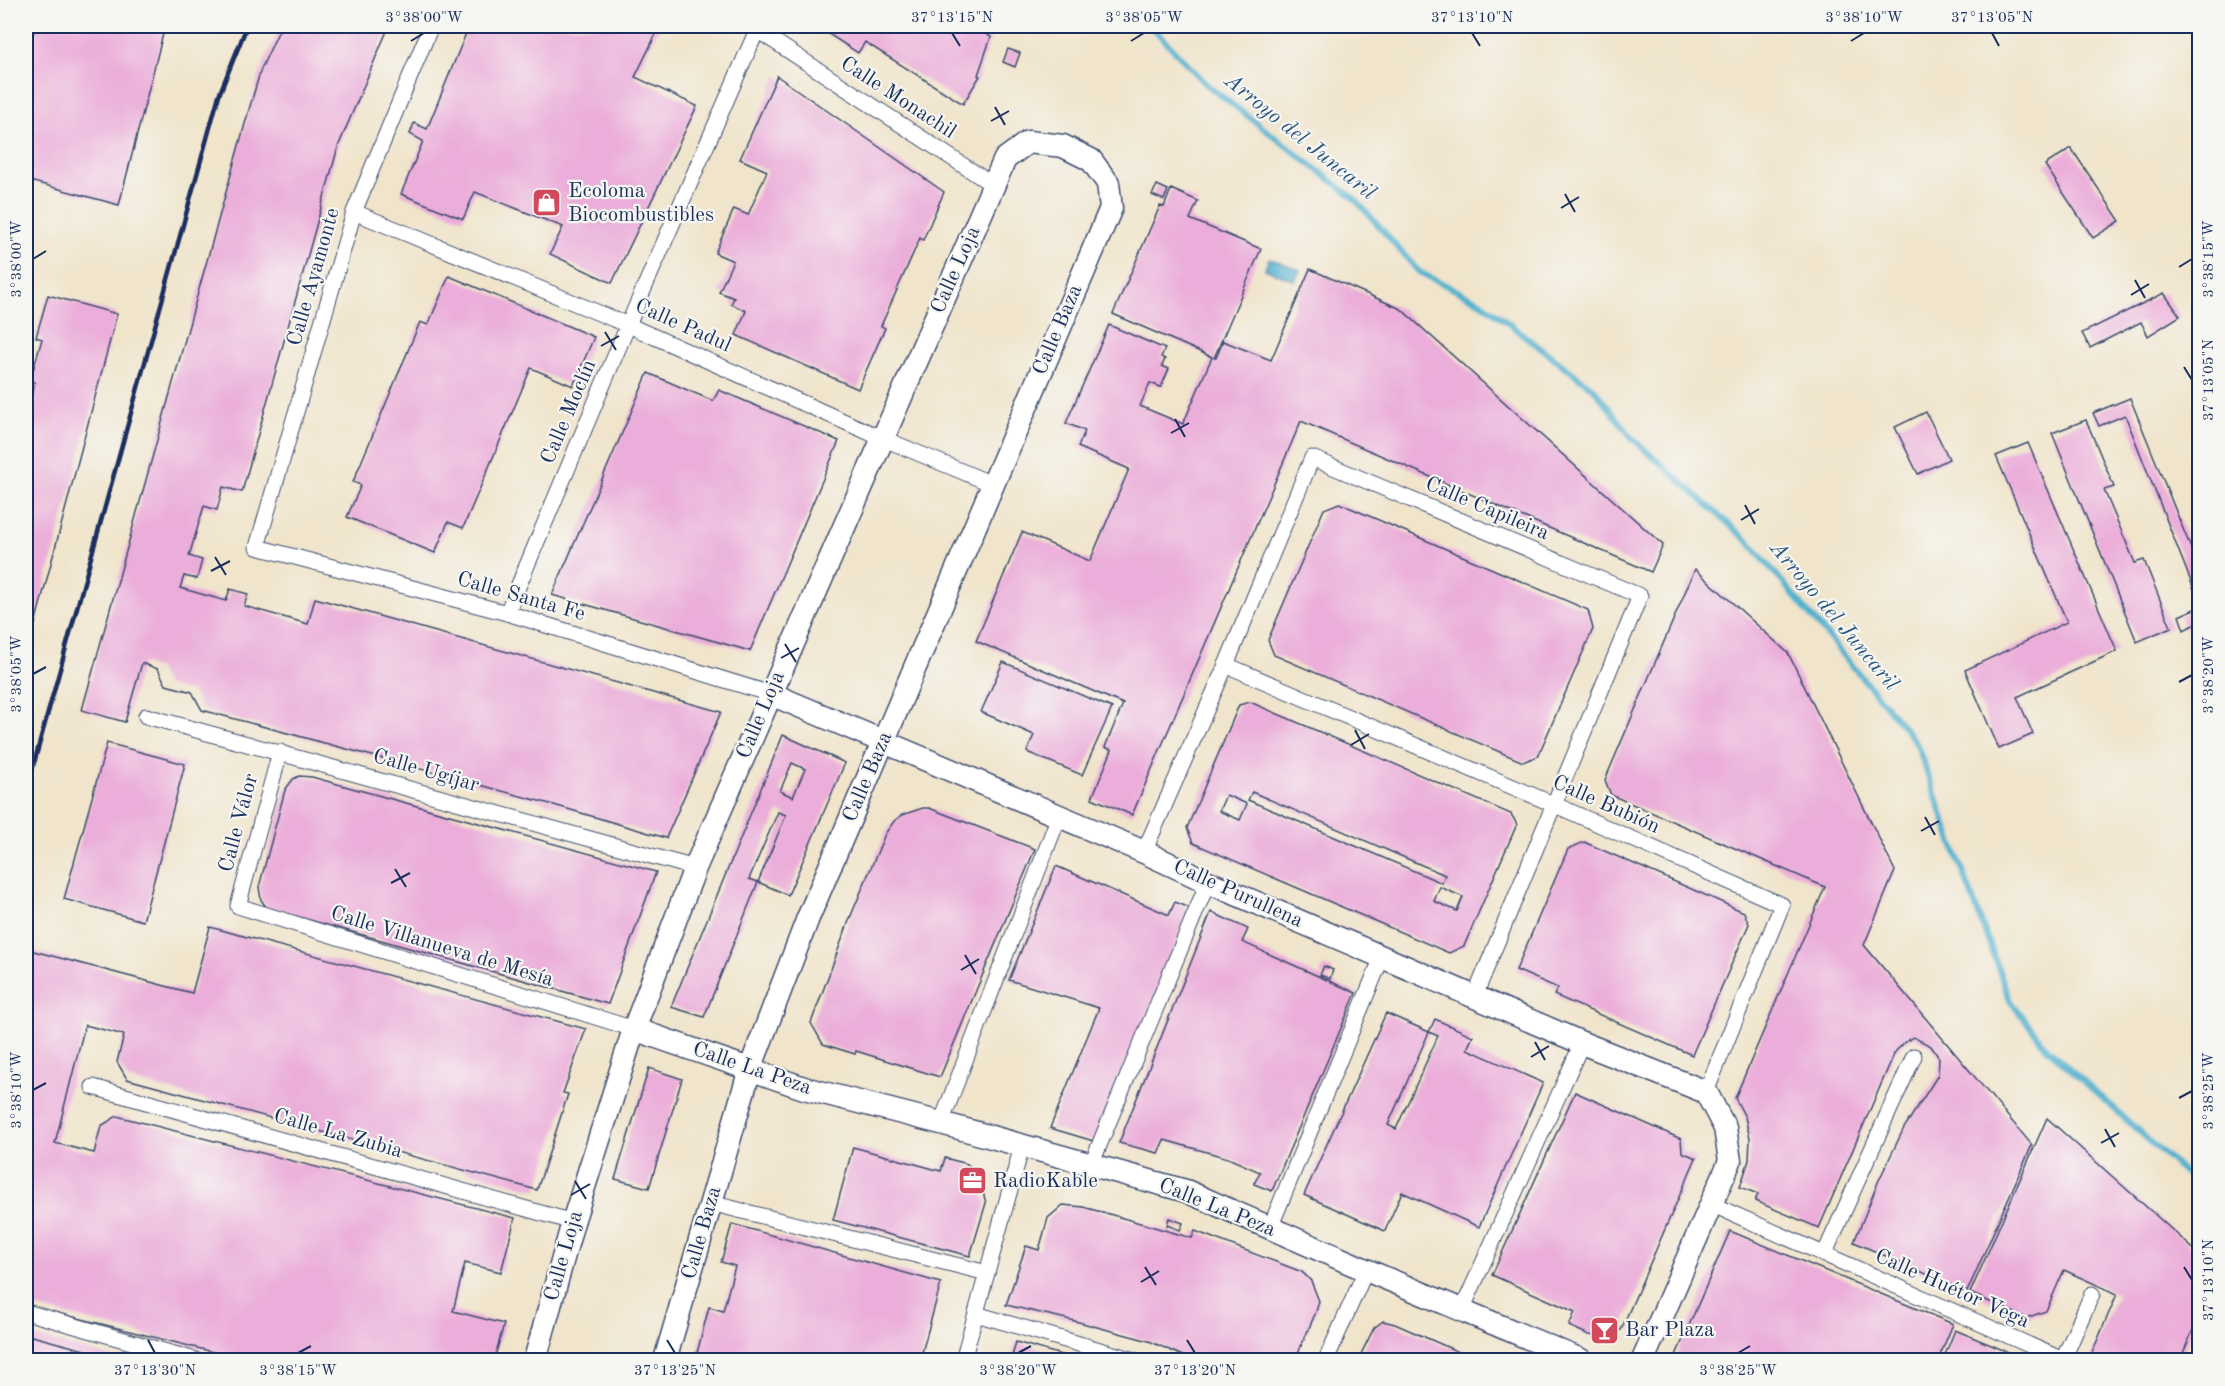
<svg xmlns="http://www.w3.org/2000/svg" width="2225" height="1386" viewBox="0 0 2225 1386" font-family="'Old Standard TT',serif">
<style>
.water{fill:#51b1cf;stroke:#367096;stroke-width:1.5}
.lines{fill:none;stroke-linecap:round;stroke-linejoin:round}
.stream{stroke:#51b1cf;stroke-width:6}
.building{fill:#ebadd9;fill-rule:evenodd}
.street-casing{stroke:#3b4a6e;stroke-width:17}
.secondary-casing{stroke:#3b4a6e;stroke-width:25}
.street{stroke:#fff;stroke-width:15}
.secondary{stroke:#fff;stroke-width:22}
.rail{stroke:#1b2f5e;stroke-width:4.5}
.ticks{fill:none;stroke:#1b2f5e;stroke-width:2}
.labels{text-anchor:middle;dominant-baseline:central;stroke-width:4.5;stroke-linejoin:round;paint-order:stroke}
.street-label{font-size:21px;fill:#1b2f5e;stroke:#f6f6f2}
.poi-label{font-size:21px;fill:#1b2f5e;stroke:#f6f6f2;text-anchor:start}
.water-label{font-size:22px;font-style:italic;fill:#2b5680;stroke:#f6f6f2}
.neatline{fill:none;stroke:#1b2f5e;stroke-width:2}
.ticks-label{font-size:15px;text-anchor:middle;fill:#1b2f5e}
</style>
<rect width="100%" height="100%" fill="#f6f6f2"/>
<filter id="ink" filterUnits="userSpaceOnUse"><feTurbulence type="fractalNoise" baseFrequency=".0167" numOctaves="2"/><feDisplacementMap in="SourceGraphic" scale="12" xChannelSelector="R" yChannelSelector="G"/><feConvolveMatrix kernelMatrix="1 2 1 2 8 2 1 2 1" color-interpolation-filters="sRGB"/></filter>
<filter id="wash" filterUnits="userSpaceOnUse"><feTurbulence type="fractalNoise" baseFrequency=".008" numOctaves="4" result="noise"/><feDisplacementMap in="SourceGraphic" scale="24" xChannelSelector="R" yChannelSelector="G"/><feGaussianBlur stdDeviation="1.35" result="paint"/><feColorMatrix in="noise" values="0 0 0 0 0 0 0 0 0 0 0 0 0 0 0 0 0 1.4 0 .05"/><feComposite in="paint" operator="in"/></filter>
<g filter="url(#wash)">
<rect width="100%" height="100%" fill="#f0e4cb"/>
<!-- water -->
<polygon class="water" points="1269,258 1300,270 1295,281 1265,269"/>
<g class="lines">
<!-- stream -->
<polyline class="stream" points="1151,26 1206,84 1355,199 1419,272 1482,303 1595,390 1632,438 1749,542 1916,742 2010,1001 2046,1047 2200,1187"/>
</g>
<g id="blocks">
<!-- building -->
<g class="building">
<polygon points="35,26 165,26 119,205 26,180 26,63"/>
<polygon points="281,26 389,26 338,147 242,492 223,487 217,510 204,506 189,556 202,560 197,579 184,576 180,588 226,601 230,589 248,594 244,606 308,624 315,598 721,712 666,838 554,805 202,710 192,692 166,685 158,669 142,663 125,722 82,710 248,113 261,69"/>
<polygon points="469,26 660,26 635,77 697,106 612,283 550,254 563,227 475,192 463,219 401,194 423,141 410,134 414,123 427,129"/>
<polygon points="816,26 974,26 991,37 978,75 980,76 963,104 865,42 858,53"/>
<polygon points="1008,49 1020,53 1015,67 1003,62"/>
<polygon points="777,76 944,192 923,240 920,238 881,326 885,328 858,389 736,335 746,311 731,304 734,298 719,292 733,261 715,253 734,209 748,215 767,171 740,159"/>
<polygon points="2071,148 2120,221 2093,238 2045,165"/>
<polygon points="1157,185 1168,190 1164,200 1152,195"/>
<polygon points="1171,189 1198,201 1190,219 1261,249 1214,358 1216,358 1223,341 1271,360 1310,269 1401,309 1663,545 1651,572 1301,421 1132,815 1092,798 1112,750 1105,747 1123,704 976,641 1022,532 1090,561 1129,469 1078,447 1085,431 1066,423 1109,325 1165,349 1161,357 1165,359 1162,366 1169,369 1161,387 1150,383 1140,406 1183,424 1212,357 1113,314 1160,206 1164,207"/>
<polygon points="449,276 594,337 573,386 531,368 463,528 448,522 435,553 347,517 361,485 353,482 420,322 428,325"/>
<polygon points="2164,293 2180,316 2148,336 2141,322 2090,348 2082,333"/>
<polygon points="48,295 117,314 26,658 26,434 28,426 26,425 26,415 35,382 30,381 42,339 36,337"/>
<polygon points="648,373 713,401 719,390 839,441 750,651 552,595"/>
<polygon points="2130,398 2199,568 2199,602 2125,415 2099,426 2093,413"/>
<polygon points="1926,412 1949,459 1918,474 1895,427"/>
<polygon points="2086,420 2114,487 2104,490 2135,563 2144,560 2171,627 2137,642 2052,433"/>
<polygon points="2028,443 2117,651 2017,697 2033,734 1999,749 1965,670 2067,622 1996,456"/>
<polygon points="1339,503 1588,610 1593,629 1538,756 1523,762 1274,655 1268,640 1312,537 1324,509"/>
<polygon points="1695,569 1788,653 1895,871 1864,945 2032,1145 1967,1292 1854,1242 1879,1180 1904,1128 1938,1075 1939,1058 1931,1046 1913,1037 1904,1043 1895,1052 1819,1228 1755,1201 1758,1194 1740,1187 1749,1160 1750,1138 1745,1117 1735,1098 1825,887 1611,795 1605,780"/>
<polygon points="2199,607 2199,622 2184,630 2179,616"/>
<polygon points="1003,662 1112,708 1082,775 1027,752 1034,735 981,712"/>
<path d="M1250 702 1511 814 1517 824 1464 946 1449 953 1193 843 1187 828 1239 705ZM1252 792 1445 875 1442 883 1248 800ZM1226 795 1247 804 1240 820 1219 811ZM1440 887 1463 897 1457 911 1434 901Z"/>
<path d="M783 735 845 763 788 895 758 882 786 815 778 812 749 879 758 882 704 1017 671 1007ZM792 763 805 769 793 797 780 791Z"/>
<polygon points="107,743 185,764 143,921 64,899"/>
<polygon points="299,776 312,777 656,872 608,1004 267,908 261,900 259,887 285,790 293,779"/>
<polygon points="923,808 929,808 1035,849 940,1077 856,1051 855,1054 823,1044 811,1023 850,918 885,834 894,821 902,815"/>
<polygon points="1584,842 1744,912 1749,924 1692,1055 1554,995 1558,988 1516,970 1568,849"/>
<polygon points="1056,866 1169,915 1175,902 1190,908 1097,1142 1050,1128 1099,1008 1009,980"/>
<polygon points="1211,912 1248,929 1242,942 1356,993 1272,1191 1254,1184 1260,1172 1228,1158 1164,1140 1158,1153 1119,1143"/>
<polygon points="210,927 586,1029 563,1093 568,1094 537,1190 127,1079 117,1062 124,1035 85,1025 55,1143 94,1153 101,1126 117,1116 515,1218 501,1272 465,1263 453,1311 504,1324 494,1360 245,1360 26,1305 26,949 192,993"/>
<polygon points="1324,966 1333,970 1330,979 1320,975"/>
<polygon points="1386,1013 1429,1032 1388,1125 1396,1129 1438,1036 1429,1032 1435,1019 1473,1036 1467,1049 1543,1083 1479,1227 1402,1192 1385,1231 1304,1195"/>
<polygon points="649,1068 682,1079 649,1188 615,1179"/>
<polygon points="1575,1092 1681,1139 1682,1152 1696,1158 1621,1330 1606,1336 1589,1335 1569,1326 1575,1312 1492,1275"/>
<polygon points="2047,1118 2199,1254 2199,1316 2180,1360 2089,1360 2117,1294 2064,1270 2046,1311 2026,1318 1970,1293"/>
<polygon points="853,1147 941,1171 945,1158 967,1164 978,1174 986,1203 970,1256 833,1220"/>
<polygon points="1063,1205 1083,1207 1109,1214 1192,1238 1195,1231 1302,1272 1311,1281 1319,1301 1316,1312 1295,1360 1192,1360 1149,1341 1071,1320 1006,1305 1026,1246 1039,1250 1048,1218"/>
<polygon points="1169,1218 1183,1223 1180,1230 1167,1225"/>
<polygon points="732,1224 941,1283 920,1360 710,1360 710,1357 697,1353 709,1307 723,1311 735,1266 721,1262"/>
<polygon points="1730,1231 1953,1324 1938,1360 1674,1360"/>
<polygon points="1383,1321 1395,1324 1477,1360 1358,1360 1374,1328"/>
<polygon points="1955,1330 2013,1354 2015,1360 1943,1360"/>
<polygon points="32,1336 122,1360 26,1360 26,1340"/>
<polygon points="1016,1342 1079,1360 1011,1360"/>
</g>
</g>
</g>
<g filter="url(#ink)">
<use href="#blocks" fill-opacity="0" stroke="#3b4a6e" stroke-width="1.5"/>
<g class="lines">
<defs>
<g id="street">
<polyline points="431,26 354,212 257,547 507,613 771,694"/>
<polyline points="751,26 993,185"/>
<polyline points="354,212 628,325 870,433 992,484"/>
<polyline points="507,613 628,325 757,30"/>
<polyline points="1226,665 1553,804 1782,905 1706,1092"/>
<polyline points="146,716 695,868"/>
<polyline points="280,752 238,906 634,1029"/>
<polyline points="1144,852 1226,665 1312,458 1640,596 1474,998"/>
<polyline points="93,1087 573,1222"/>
<polyline points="941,1123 1059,816"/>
<polyline points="1091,1165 1208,882"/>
<polyline points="711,1203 987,1273"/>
<polyline points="1711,1204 2063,1360 2092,1294"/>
<polyline points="1270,1228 1382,957"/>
<polyline points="1824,1255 1914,1056"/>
<polyline points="1462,1310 1582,1043"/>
<polyline points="26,1312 195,1360"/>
<polyline points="976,1314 1134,1360"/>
<polyline points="963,1360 1022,1146"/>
<polyline points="1326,1360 1366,1270"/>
</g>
<g id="secondary">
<polyline points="771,694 1144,852 1208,882 1582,1043 1706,1092 1725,1128 1730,1161 1643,1360"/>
<polyline points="634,1029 804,1088 941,1123 1186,1191 1366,1270 1581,1360"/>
<polyline points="535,1360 573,1222 634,1029 695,868 1005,159 1028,142 1063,146 1091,160 1108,183 1111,208 808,918 750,1069 665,1360"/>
</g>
</defs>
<!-- street casing -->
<use href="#street" class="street-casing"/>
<!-- secondary casing -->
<use href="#secondary" class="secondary-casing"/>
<!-- street -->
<use href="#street" class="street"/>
<!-- secondary -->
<use href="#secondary" class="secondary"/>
<!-- rail -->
<polyline class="rail" points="26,792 219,95 247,26"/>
</g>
</g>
<!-- ticks -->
<path class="ticks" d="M952 33 960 46M1472 33 1480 46M1992 33 1999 46M411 41 424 33M1131 41 1144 33M1851 41 1864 33M995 107 1005 125M991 121 1009 111M1565 194 1575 212M1561 208 1579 197M33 259 46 251M2179 267 2192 259M2135 280 2145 298M2131 295 2149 284M605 332 616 350M601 346 619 336M2184 367 2192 380M1175 419 1185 437M1171 433 1189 423M1745 505 1755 524M1741 520 1759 509M215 557 226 575M211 571 230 561M785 644 796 662M781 658 799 648M33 674 46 667M2179 682 2192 675M1355 730 1365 749M1351 745 1369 734M1925 817 1935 835M1921 831 1939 821M395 869 406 887M391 883 410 873M965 955 976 974M961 970 979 959M1535 1042 1545 1060M1531 1057 1549 1046M33 1090 46 1083M2179 1098 2192 1091M2105 1129 2115 1147M2101 1143 2119 1133M575 1181 586 1199M571 1195 590 1184M1145 1267 1156 1285M2184 1267 2192 1280M1141 1282 1159 1271M148 1340 155 1353M667 1340 675 1353M1187 1340 1195 1353M298 1353 311 1346M1018 1353 1031 1346M1738 1353 1750 1346"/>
<!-- icons -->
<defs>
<symbol id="shop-square" viewBox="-11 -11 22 22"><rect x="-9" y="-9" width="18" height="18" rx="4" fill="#d1495b" stroke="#f6f6f2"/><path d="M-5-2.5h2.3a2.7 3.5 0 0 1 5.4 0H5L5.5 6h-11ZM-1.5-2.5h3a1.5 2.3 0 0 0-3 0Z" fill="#fff"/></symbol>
<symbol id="office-square" viewBox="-11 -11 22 22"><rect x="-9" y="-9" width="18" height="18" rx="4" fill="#d1495b" stroke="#f6f6f2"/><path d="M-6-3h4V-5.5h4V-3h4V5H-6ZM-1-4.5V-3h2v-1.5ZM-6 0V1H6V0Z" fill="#fff"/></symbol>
<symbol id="bar-square" viewBox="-11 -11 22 22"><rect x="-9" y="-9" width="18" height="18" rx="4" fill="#d1495b" stroke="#f6f6f2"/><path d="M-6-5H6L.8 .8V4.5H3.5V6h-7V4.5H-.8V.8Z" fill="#fff"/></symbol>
</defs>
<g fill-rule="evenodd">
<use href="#shop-square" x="530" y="186" width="33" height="33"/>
<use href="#office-square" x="956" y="1164" width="33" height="33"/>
<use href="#bar-square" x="1588" y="1314" width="33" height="33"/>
</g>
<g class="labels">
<!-- street labels -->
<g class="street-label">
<text transform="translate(898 98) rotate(33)">Calle Monachil</text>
<text transform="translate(956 270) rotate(-66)">Calle Loja</text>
<text transform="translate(314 277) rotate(-74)">Calle Ayamonte</text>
<text transform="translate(683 326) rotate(24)">Calle Padul</text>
<text transform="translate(1058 330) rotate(-67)">Calle Baza</text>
<text transform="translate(569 412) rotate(-67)">Calle Moclín</text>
<text transform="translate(1487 509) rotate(23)">Calle Capileira</text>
<text transform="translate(521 597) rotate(16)">Calle Santa Fe</text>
<text transform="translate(761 715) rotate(-67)">Calle Loja</text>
<text transform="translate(426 771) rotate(16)">Calle Ugíjar</text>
<text transform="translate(868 777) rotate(-67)">Calle Baza</text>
<text transform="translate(1606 805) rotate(24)">Calle Bubión</text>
<text transform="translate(239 823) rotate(-75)">Calle Válor</text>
<text transform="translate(1238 894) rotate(24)">Calle Purullena</text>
<text transform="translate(442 947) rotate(17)">Calle Villanueva de Mesía</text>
<text transform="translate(752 1069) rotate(19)">Calle La Peza</text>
<text transform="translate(338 1134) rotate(16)">Calle La Zubia</text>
<text transform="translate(1217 1208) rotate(22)">Calle La Peza</text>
<text transform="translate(702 1233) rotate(-74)">Calle Baza</text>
<text transform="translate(564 1256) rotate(-74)">Calle Loja</text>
<text transform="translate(1952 1289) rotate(24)">Calle Huétor Vega</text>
</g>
<!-- poi labels -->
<g class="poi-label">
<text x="568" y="191">Ecoloma<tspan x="568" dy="24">Biocombustibles</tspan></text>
<text x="993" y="1181">RadioKable</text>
<text x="1625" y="1330">Bar Plaza</text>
</g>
<!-- water labels -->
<g class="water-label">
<text transform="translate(1300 137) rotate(39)">Arroyo del Juncaril</text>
<text transform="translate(1834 616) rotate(50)">Arroyo del Juncaril</text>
</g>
</g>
<!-- margin -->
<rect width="2225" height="1386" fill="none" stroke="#f6f6f2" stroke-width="66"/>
<rect x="33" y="33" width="2159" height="1320" class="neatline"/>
<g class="ticks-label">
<text x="424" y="22">3°38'00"W</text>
<text x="952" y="22">37°13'15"N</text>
<text x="1144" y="22">3°38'05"W</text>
<text x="1472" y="22">37°13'10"N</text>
<text x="1864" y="22">3°38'10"W</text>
<text x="1992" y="22">37°13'05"N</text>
<text transform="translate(16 259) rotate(-90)" y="5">3°38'00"W</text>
<text transform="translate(2208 259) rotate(-90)" y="5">3°38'15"W</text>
<text transform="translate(2208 380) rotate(-90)" y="5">37°13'05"N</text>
<text transform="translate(16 674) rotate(-90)" y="5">3°38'05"W</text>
<text transform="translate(2208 675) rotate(-90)" y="5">3°38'20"W</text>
<text transform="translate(16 1090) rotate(-90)" y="5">3°38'10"W</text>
<text transform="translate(2208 1091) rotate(-90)" y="5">3°38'25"W</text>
<text transform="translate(2208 1280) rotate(-90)" y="5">37°13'10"N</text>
<text x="155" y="1375">37°13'30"N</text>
<text x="298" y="1375">3°38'15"W</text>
<text x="675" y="1375">37°13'25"N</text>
<text x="1018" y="1375">3°38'20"W</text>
<text x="1195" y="1375">37°13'20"N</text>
<text x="1738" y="1375">3°38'25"W</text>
</g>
</svg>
